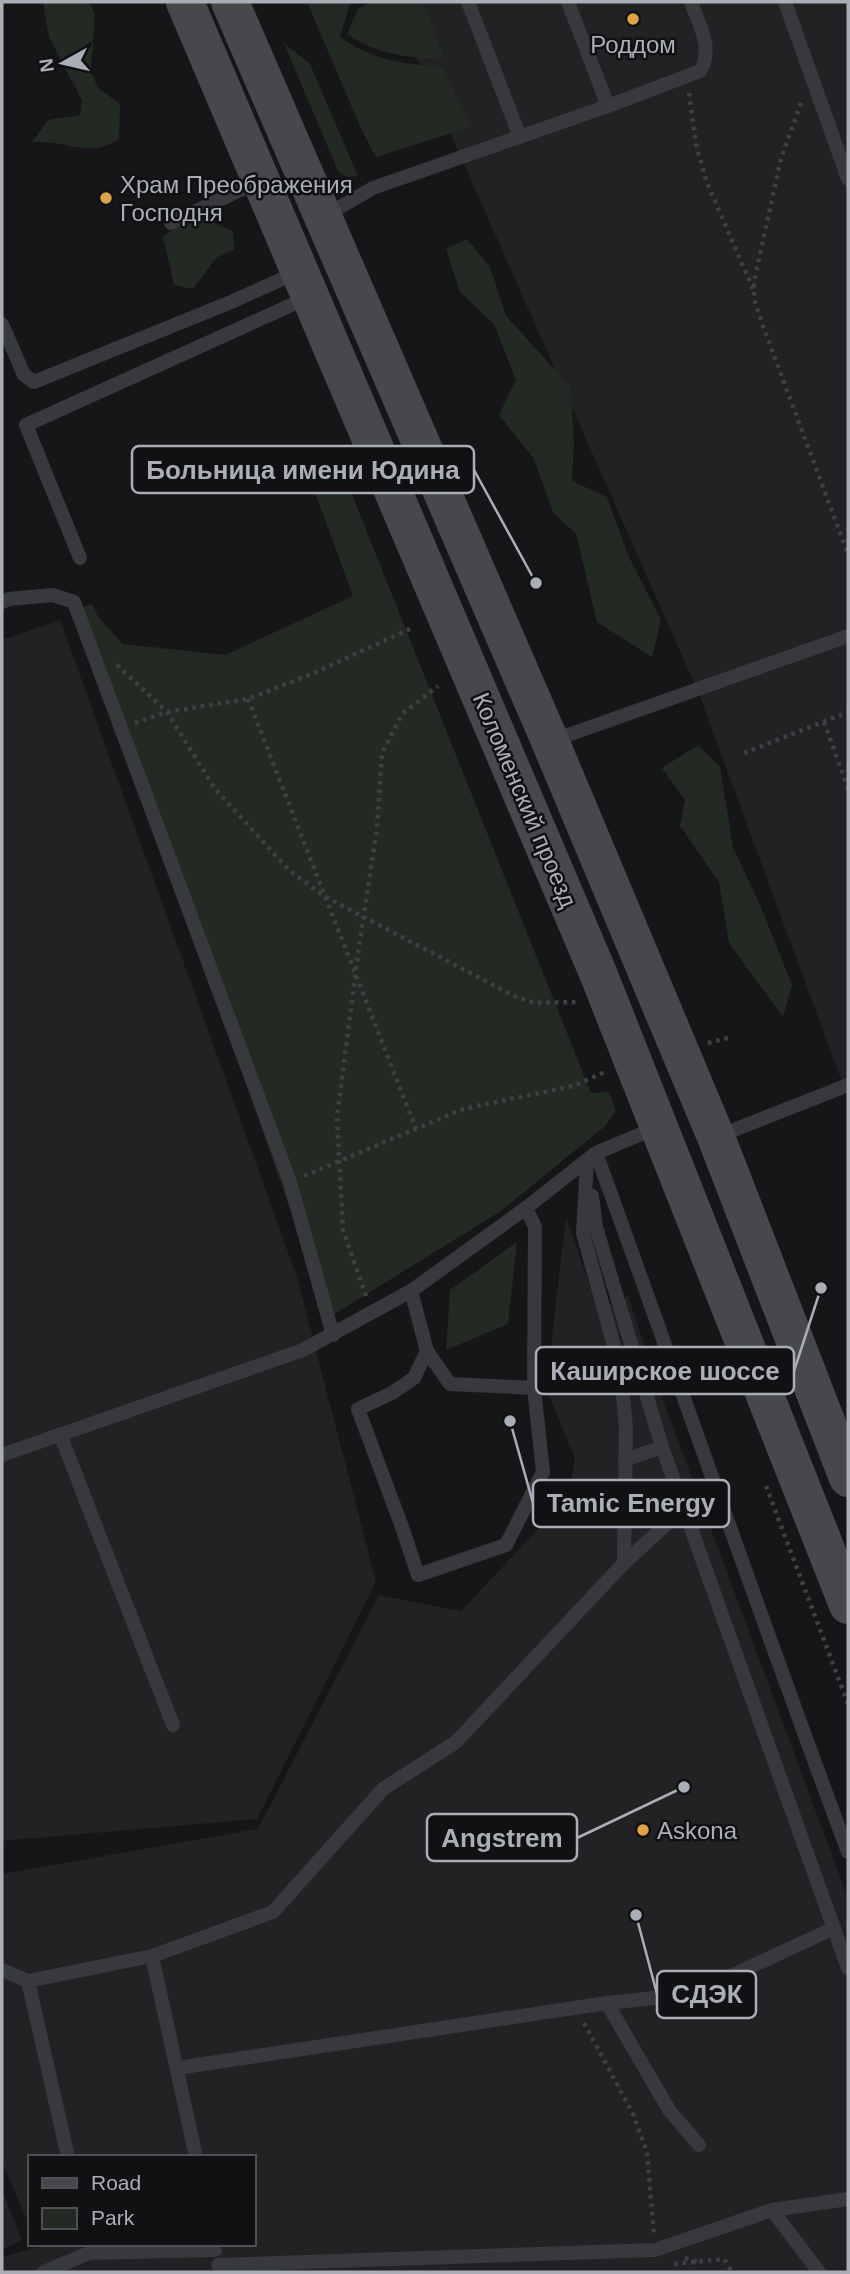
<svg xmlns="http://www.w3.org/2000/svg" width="850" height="2274" viewBox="0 0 850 2274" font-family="Arial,sans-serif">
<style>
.built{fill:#222225}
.green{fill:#232a23}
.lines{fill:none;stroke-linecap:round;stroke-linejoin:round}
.path{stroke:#3e4043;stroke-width:4.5;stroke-dasharray:3.5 5;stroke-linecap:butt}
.service{stroke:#38393c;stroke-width:14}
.secondary{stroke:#46484c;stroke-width:38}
.poi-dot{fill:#dda349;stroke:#111113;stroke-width:2.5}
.labels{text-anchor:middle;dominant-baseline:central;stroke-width:5;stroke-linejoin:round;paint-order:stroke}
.poi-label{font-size:24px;fill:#aaaeb6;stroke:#111113;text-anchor:start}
.street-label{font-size:24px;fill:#aaaeb6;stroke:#111113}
.leader{fill:none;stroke:#aaaeb6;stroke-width:2.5}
.callout-dot{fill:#aaaeb6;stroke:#111113;stroke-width:2.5}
.callout{fill:#111113;stroke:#aaaeb6;stroke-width:2.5}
.callout-label{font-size:26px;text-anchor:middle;font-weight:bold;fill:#aaaeb6}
</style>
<rect width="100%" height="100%" fill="#161618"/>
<!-- built -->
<g class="built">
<polygon points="392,2 848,2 848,1098 697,689"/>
<polygon points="60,620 297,1277 376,1582 257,1819 2,1841 2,640"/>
<polygon points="566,1217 598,1309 628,1296 660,1392 848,1898 848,2272 2,2272 2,2257 38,2247 37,2244 254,2244 254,2157 30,2157 30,2227 2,2162 2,1874 258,1829 379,1595 461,1611 569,1496 575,1458 546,1388"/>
<polygon points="2,2190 22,2240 2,2250"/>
</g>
<!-- green -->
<g class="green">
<path d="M43 2H89L95 14 91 68 97 87 120 104 119 139C113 142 105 147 99 148 76 150 55 140 32 142L48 120 80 115 82 100 49 37Z"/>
<path d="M307 2H353L350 3 340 37C373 61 403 63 443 68L471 127 376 157 362 131Z"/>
<path d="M371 2H424L444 59C404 57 382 56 347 34L358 9Z"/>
<polygon points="284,43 310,64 358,176 347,177 338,171"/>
<polygon points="200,217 233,231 234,250 217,257 193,289 174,285 163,236 183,224"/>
<polygon points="467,239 490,267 506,316 571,387 574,441 572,481 607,497 628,555 661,620 652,657 597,622 576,534 553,512 534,459 499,415 516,380 494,324 460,292 446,249"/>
<polygon points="343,472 591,1093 609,1092 616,1110 605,1126 501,1211 328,1318 80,608 92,604 98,617 123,644 225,655 353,596 313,487"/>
<polygon points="698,745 720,767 733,848 760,905 792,985 783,1017 729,943 719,882 680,826 685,800 662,768"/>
<polygon points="517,1242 508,1324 446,1350 450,1290"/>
</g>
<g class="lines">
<!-- path -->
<g class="path">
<polyline points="689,93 696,144 706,180 753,289"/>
<polyline points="801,103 781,158 754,282 754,299 763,326 848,554"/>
<polyline points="117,665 167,712 215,789 289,870 324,896 514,996 534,1003 579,1002"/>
<polyline points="248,699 416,1129"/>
<polyline points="824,722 848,788"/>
<polyline points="135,723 167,712 248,699 314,673 412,628"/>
<polyline points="744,753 848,712"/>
<polyline points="708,1043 731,1037"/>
<polyline points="304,1176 463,1109 573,1086 605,1072"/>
<polyline points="366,1296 343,1230 337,1117 359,946 377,829 382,753 402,714 438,686"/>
<polyline points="692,1367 700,1364 698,1357 714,1350"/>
<polyline points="766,1486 848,1704"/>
<polyline points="584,2023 633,2114 647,2152 654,2234"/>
<polyline points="685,2258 698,2262"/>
<polyline points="674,2264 724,2259 732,2272"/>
</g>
<!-- service -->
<g class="service">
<polyline points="468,2 520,137"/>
<polyline points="568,2 608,106"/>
<polyline points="785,2 848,179"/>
<path d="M323 217 373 188 608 106 700 71C714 49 699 24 691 2"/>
<polyline points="171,223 259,181"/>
<polyline points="2,324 24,375 34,382 231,302 298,272"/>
<polyline points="80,558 26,425 309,297"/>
<polyline points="2,602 9,599 53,595 74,602 290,1182 333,1335"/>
<polyline points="551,741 848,636"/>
<polyline points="716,1137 848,1085"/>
<path d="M596 1153C681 1386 761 1620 848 1852"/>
<polyline points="587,1160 583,1233 620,1368 626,1427 624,1563"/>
<polyline points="592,1196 596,1227 662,1447"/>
<polyline points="411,1291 427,1351 414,1378 392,1393 358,1409 402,1527 418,1575 506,1545 543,1472 534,1388 535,1227 526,1208"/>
<polyline points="427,1351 450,1384 534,1388"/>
<polyline points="60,1434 173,1725"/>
<polyline points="2,1455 303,1350 411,1291 526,1208 596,1153 658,1127"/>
<polyline points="625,1460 662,1447 848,1968"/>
<polyline points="152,1956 196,2157"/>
<polyline points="2,1970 28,1981 152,1956 273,1912 383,1789 456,1742 624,1563 684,1508"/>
<polyline points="28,1981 68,2157"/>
<polyline points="607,2003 692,1994 834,1928"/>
<polyline points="177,2068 607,2003 669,2110 699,2145"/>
<polyline points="772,2210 819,2272"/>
<polyline points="218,2265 655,2250 772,2210 848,2199"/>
<polyline points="44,2272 89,2253 215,2250"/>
</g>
<!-- secondary -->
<g class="secondary">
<polyline points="185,2 598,973 848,1605"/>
<polyline points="230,2 550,741 716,1137 848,1478"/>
</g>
</g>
<!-- markers -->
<g class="poi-dot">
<circle cx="633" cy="19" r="7"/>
<circle cx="106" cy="198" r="7"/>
<circle cx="643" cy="1830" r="7"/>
</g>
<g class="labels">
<!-- poi labels -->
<g class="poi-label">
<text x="633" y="44" text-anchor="middle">Роддом</text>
<text x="120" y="184">Храм Преображения<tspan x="120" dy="28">Господня</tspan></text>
<text x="657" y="1830">Askona</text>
</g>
<!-- street labels -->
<g class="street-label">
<text transform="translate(525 800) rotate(67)">Коломенский проезд</text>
</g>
</g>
<!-- callouts -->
<path class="leader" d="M536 583L474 470M821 1288L794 1371M510 1421L533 1503M684 1787L577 1838M636 1915L657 1994"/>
<g class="callout-dot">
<circle cx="536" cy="583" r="7"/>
<circle cx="821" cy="1288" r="7"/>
<circle cx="510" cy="1421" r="7"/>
<circle cx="684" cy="1787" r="7"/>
<circle cx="636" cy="1915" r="7"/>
</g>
<g class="callout">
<rect x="132" y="446" width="342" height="47" rx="7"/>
<rect x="536" y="1347" width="258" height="47" rx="7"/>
<rect x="533" y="1480" width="196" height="47" rx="7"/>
<rect x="427" y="1814" width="150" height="47" rx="7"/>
<rect x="657" y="1971" width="99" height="47" rx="7"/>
</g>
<g class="callout-label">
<text x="303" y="479">Больница имени Юдина</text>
<text x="665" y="1380">Каширское шоссе</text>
<text x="631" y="1512">Tamic Energy</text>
<text x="502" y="1847">Angstrem</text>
<text x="707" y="2003">СДЭК</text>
</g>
<!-- border -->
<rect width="850" height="2274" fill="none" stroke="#aaaeb6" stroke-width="7"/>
<!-- legend -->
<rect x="28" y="2155" width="228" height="91" fill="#111113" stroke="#4e5054" stroke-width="2"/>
<rect x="42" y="2178" width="35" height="10" fill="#46484c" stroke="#4e5054" stroke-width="2"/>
<text x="91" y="2190" font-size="21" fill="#aaaeb6">Road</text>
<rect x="42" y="2208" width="35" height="21" fill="#232a23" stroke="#4e5054" stroke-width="2"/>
<text x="91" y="2225" font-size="21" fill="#aaaeb6">Park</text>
<!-- north arrow -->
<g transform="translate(63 63) rotate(262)" stroke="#111113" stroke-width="5" paint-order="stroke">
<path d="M0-5L12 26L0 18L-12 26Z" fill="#aaaeb6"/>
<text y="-10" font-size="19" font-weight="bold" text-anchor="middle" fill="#aaaeb6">N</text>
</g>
</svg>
